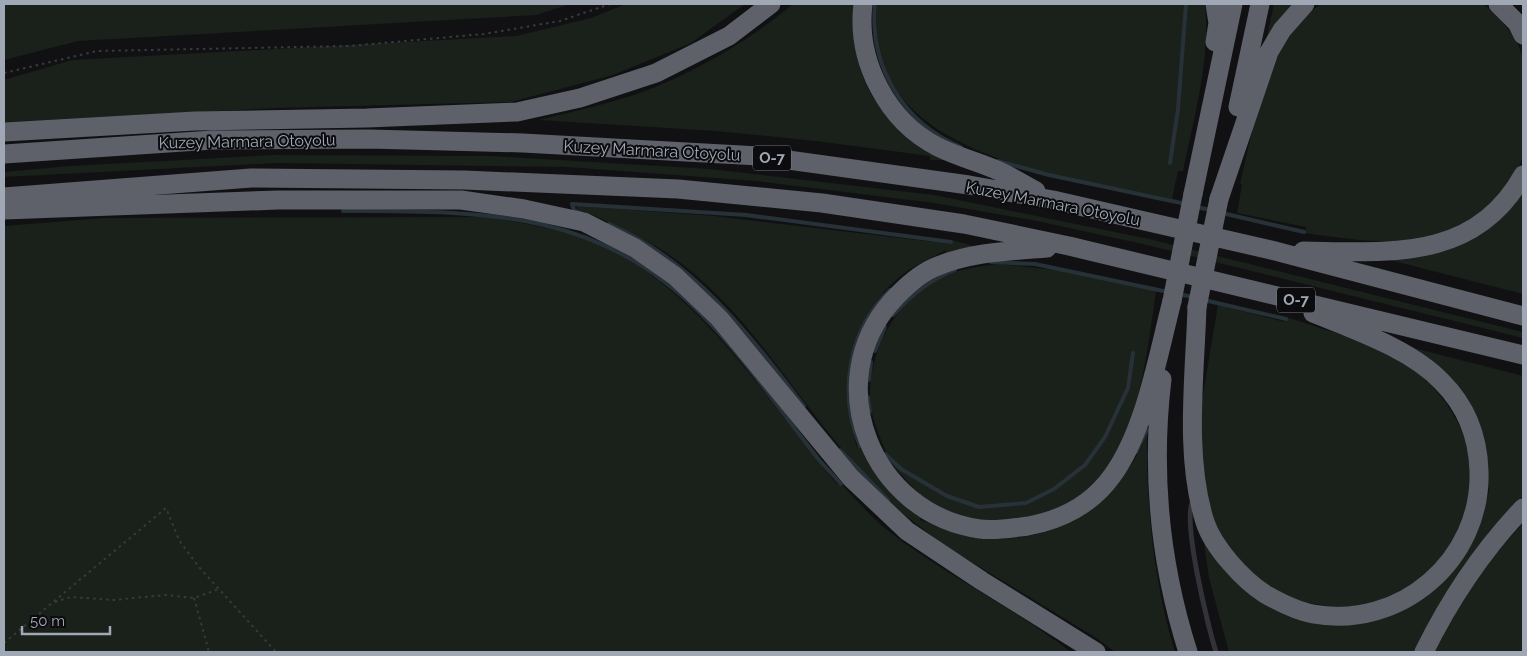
<svg xmlns="http://www.w3.org/2000/svg" width="1527" height="656" font-family="Raleway,sans-serif">
<style>
.green{fill:#19211a}
.lines{fill:none;stroke-linecap:round;stroke-linejoin:round}
.stream{stroke:#273138;stroke-width:4}
.path{stroke:#383a40;stroke-width:2;stroke-dasharray:2.5 4;stroke-linecap:butt}
.service{stroke:#323338;stroke-width:5}
.motorway{stroke:#5e616a;stroke-width:19}
.motorway-bridge{stroke:#5e616a;stroke-width:19}
.labels{text-anchor:middle;stroke-width:4;stroke-linejoin:round;paint-order:stroke}
.shield{fill:#0c0c0e;stroke:#747983;stroke-width:1}
.shield-label{font-size:15px;font-weight:bold;fill:#a1a8b5}
.street-label{font-size:16px;fill:#a1a8b5;stroke:#0c0c0e}
</style>
<rect width="100%" height="100%" fill="#111113"/>
<!-- green -->
<path class="green" d="M4,4h566l-34,11 -458,26 -74,19z
M626,4h119l-54,39 -78,32 -102,27 -236,6 -271,14v-42l68,-20 444,-24 75,-18z
M793,4h62c-4,66 12,99 62,141l3,-4 27,19h-17v-4l-114,-15 -100,-10 -177,-11c31,-8 64,-15 95,-25 55,-19 115,-54 159,-91z
M877,4h328c6,54 -11,114 -22,167h-5l-6,28c-87,-19 -243,-35 -285,-125 -11,-22 -11,-46 -10,-70z
M1274,4h21l-29,37z
M1321,4h163c16,15 34,32 39,55 3,15 0,34 0,49 0,15 3,32 0,46 -3,17 -17,33 -28,45 -56,55 -119,44 -190,34l1,-6 -69,-14 5,-28 -2,-1c13,-56 23,-117 60,-163 6,-7 14,-12 21,-17z
M273,155l218,1 219,13 224,26 215,44 374,93v6l-376,-93 -110,-24 -103,-18 -178,-22 -189,-14 -291,-4 -272,14v-5l66,-6z
M1523,192v102l-137,-35 119,-46z
M577,206l137,10 237,28 1,-4 22,6 -28,8v-4c-15,8 -31,15 -44,25 -53,42 -66,109 -45,172l4,-1 60,69 -1,5c24,8 48,19 73,19 71,2 127,-41 154,-104 -1,72 7,148 28,217h-60l-17,-13 -151,-92 -61,-46 3,-3c-16,-16 -33,-32 -47,-49 -56,-66 -103,-149 -177,-197 -28,-18 -57,-31 -88,-43z
M491,217c35,7 73,13 107,27 102,44 169,158 239,240h4c15,15 29,32 46,46 58,45 126,77 184,122h-1067v-426l100,-8z
M999,264l64,7 93,20c-8,56 -14,113 -40,165 -29,57 -116,79 -173,54 -21,-9 -45,-39 -60,-56l3,-2c-8,-19 -17,-39 -16,-59 1,-50 30,-98 77,-118 17,-7 35,-9 52,-11z
M1218,305l67,17 1,-5 59,19 44,19 36,22 21,26 17,28 9,38 -1,28 -19,50 -25,28 -28,18 -40,14 -32,-1 -31,-5 -38,-19 -24,-24 -19,-32 -16,-63 3,-63z
M1406,346l117,30v123l-107,153h-187l-20,-74 -7,-49 22,39 97,55h39l28,-6 37,-19 29,-30 26,-47 9,-29 -6,-57 -17,-34z
M1523,523v129h-89l39,-72z"/>
<g class="lines">
<!-- stream -->
<path class="stream" d="M875,4c-6,62 28,119 86,143
M998,161l51,14 137,29
M1170,163l8,-54 8,-105
M1196,207l15,3
M343,211c138,1 252,-4 358,103 44,44 80,98 119,147l21,23
M581,213l-7,-3 -2,-6 174,11 205,27
M1222,213l82,19
M609,224c84,36 141,111 195,182
M991,262l44,2 133,28
M1178,294l15,3
M1204,300l82,19
M893,315c19,-20 36,-35 62,-45
M875,351l10,-24
M869,380l2,-18
M868,397l2,15
M860,446c-22,-52 -12,-117 30,-156
M840,450l48,50
M1136,452l11,-22
M885,454l16,15 46,27 32,11 47,-4 28,-14 31,-24 20,-28 23,-49 5,-35
M921,516l9,5"/>
<!-- path -->
<path class="path" d="M4,73l93,-22 252,-5 135,-12 76,-13 50,-17
M194,598l15,54
M55,602l16,-5 43,3 51,-5 29,3 25,-9
M4,643l162,-135 13,32 19,26 78,86"/>
<!-- service -->
<path class="service" d="M1194,499c-14,16 15,131 22,153"/>
<!-- motorway -->
<path class="motorway" d="M863,4c-7,57 24,117 75,143 20,10 41,15 61,24 13,6 25,13 37,20
M1498,4l19,19 6,12
M1215,42l3,-19 -3,-19
M1238,107l22,-103
M4,132l191,-11 172,-3 150,-6 63,-14 76,-25 73,-37 42,-32
M4,154l209,-14 157,-1 153,4 236,13 210,29 84,15 218,50 252,66
M1193,194l40,-190
M4,197l247,-19 213,2 214,9 144,14 142,21 105,22 454,109
M1219,199l50,-147 13,-22 23,-26
M4,210l274,-10h183l63,9 60,13 51,26 40,28 44,42 132,160 56,53 75,50 114,71
M1047,248c-38,3 -78,4 -114,20 -15,7 -30,21 -41,33 -73,82 -20,213 88,228 16,2 32,-1 48,-3 33,-6 64,-22 84,-50 33,-45 46,-121 60,-175
M1303,251c85,1 172,11 220,-76
M1197,307c-2,68 -13,149 8,215 8,25 38,58 60,72 14,8 32,17 48,20 87,16 169,-54 166,-143 -1,-34 -13,-65 -37,-89 -31,-33 -88,-52 -129,-69
M1162,379c-11,92 -2,185 26,273
M1424,652c26,-53 58,-101 99,-144"/>
<!-- motorway-bridge -->
<path class="motorway-bridge" d="M1172,301l21,-107
M1197,307l22,-108"/>
</g>
<g class="labels">
<!-- shield labels -->
<g class="shield">
<rect x="753" y="145.5" width="38" height="25" rx="4"/>
<rect x="1277" y="287.5" width="38" height="25" rx="4"/>
</g>
<g class="shield-label">
<text x="772" y="163">O-7</text>
<text x="1296" y="305">O-7</text>
</g>
<!-- street labels -->
<g class="street-label">
<text transform="translate(247 141) rotate(-1)" y="6">Kuzey Marmara Otoyolu</text>
<text transform="translate(652 150) rotate(3)" y="6">Kuzey Marmara Otoyolu</text>
<text transform="translate(1053 203) rotate(11)" y="6">Kuzey Marmara Otoyolu</text>
</g>
</g>
<!-- border -->
<rect width="1527" height="656" fill="none" stroke="#a1a8b5" stroke-width="10"/>
<!-- scale -->
<path d="M22 626v8h88v-8" fill="none" stroke="#a1a8b5" stroke-width="2.5"/>
<text x="30" y="626" font-size="15" fill="#a1a8b5" stroke="#0c0c0e" stroke-width="4" paint-order="stroke">50 m</text>
</svg>
